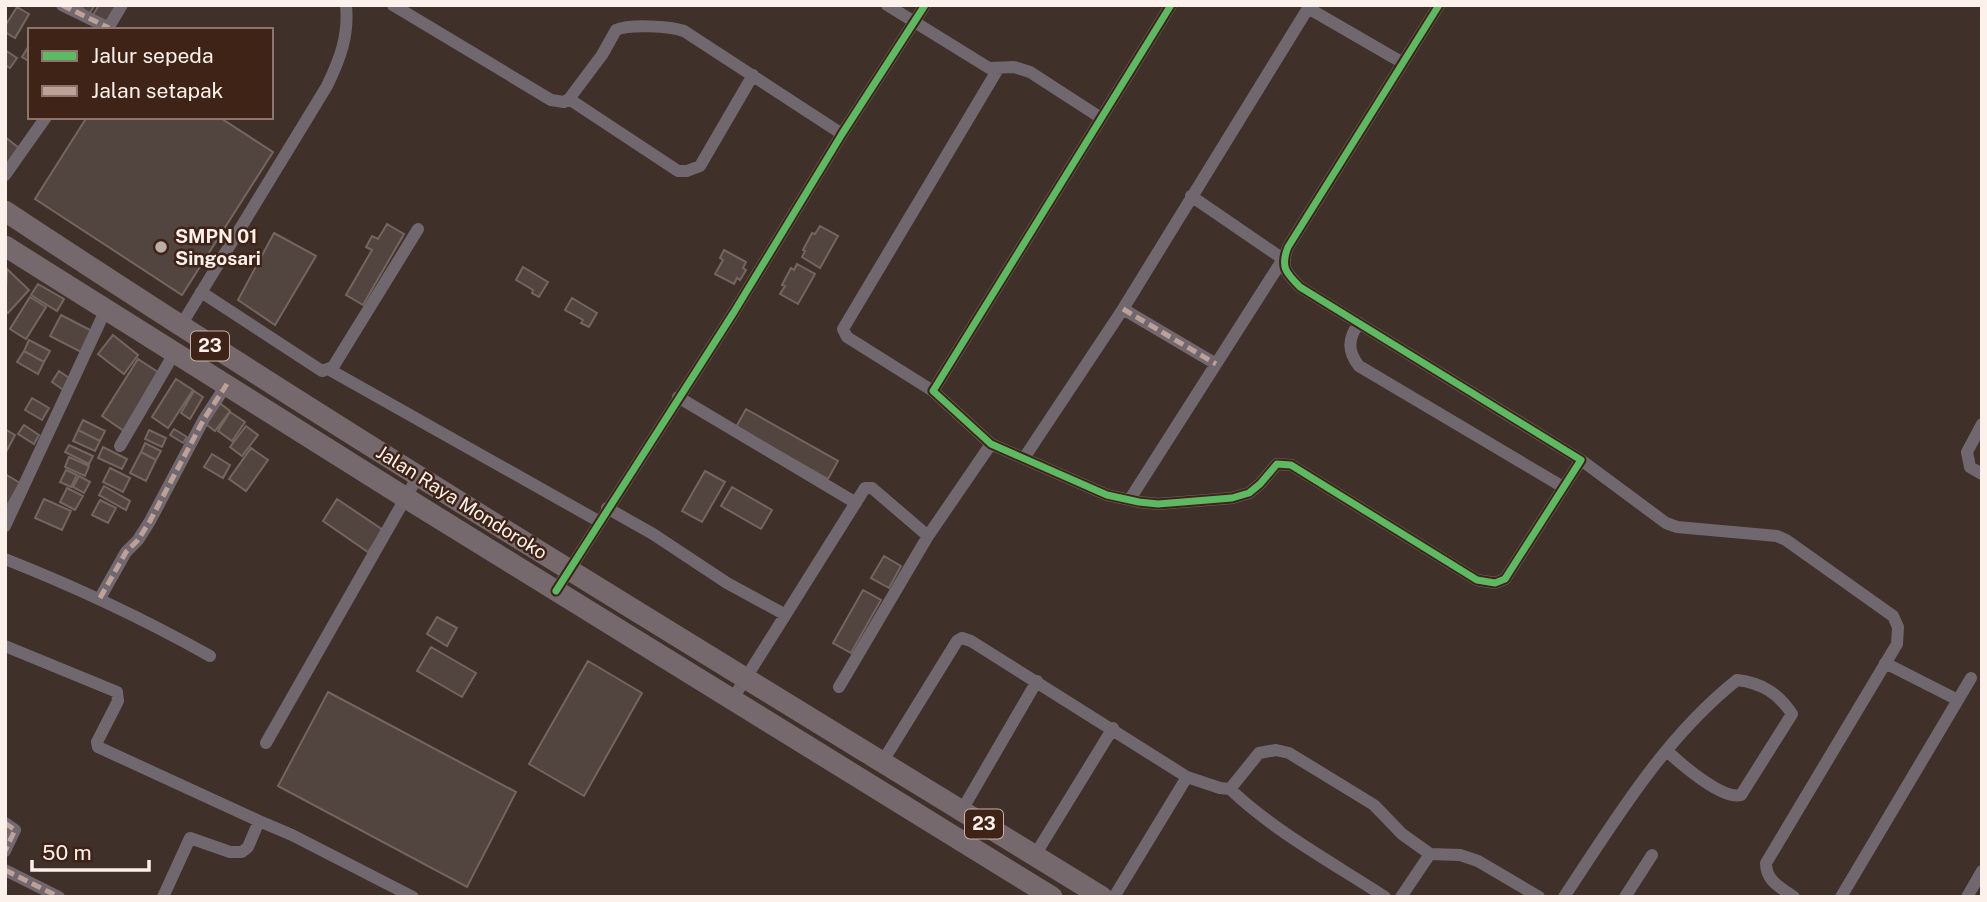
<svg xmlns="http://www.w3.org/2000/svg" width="1987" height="902" font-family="'Public Sans',sans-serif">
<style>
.building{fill:#524540;stroke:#73655f;stroke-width:2}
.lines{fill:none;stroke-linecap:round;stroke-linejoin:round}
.minor{stroke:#71676e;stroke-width:12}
.trunk{stroke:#75696e;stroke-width:21}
.quiet{stroke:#bda197;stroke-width:5;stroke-dasharray:10 5;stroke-linecap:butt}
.cycleway-casing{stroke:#3f2316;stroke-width:11}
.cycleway{stroke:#5cba63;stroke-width:7}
.poi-dot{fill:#bbada8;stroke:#3f2316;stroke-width:2.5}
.labels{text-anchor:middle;stroke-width:5;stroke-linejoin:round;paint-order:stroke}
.shield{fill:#3f2316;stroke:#c4b3ac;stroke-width:2}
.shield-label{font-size:18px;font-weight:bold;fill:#fdf1ec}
.poi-label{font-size:19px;font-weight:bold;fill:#fdf1ec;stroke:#3f2316;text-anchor:start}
.street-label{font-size:19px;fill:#fdf1ec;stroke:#3f2316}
</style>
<rect width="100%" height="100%" fill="#40302a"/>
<!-- building -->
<path class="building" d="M79,5h16l-6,9z
M99,5h19l-12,18 -13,-8z
M17,7l12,7 -14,24 -10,-6v-6z
M30,44v18l-8,-5z
M5,50l12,8 -7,10 -5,-3z
M87,117h132l54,35 -91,143 -147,-96z
M5,137l14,11 -14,24z
M387,224l17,10 -41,71 -17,-10 26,-45 -6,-3 6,-11 6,3z
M820,226l18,10 -18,32 -18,-11 3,-6 -2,-1 9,-17 3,1z
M274,233l42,23 -41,69 -37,-25z
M724,250l22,12 -3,6 3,2 -6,10 -3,-2 -3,6 -19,-10 8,-14 -3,-2z
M797,264l18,10 -17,30 -18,-10 5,-8 -3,-1 9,-17 3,2z
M523,267l25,15 -9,15 -7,-4 1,-3 -17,-10z
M7,269l22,21 -21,23 -3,-2z
M38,284l26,15 -7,12 -26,-16z
M30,297l16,10 -20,32 -16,-10z
M572,298l25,15 -8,14 -8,-4 2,-3 -18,-10z
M61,315l31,16 -11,21 -31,-16z
M113,335l25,20 -14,19 -26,-20z
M29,340l21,11 -6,11 -20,-11z
M24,351l20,11 -6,12 -21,-12z
M138,359l23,15 -37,57 -22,-15z
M59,371l13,9 -7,11 -13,-9z
M176,379l17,11 -25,38 -16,-11z
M194,391l9,6 -13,22 -9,-6z
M32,398l17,10 -7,12 -17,-10z
M217,401l13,10 -15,20 -12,-9z
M746,409l92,52 -10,18 -92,-52z
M230,412l15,10 -13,19 -14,-10z
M83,420l22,11 -5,10 -22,-11z
M24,425l15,10 -5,9 -16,-10z
M246,426l12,9 -16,21 -12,-9z
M5,429l10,6 -9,17 -1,-1z
M174,429l13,8 -4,6 -13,-8z
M78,430l22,11 -5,10 -22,-10z
M149,430l17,8 -4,9 -17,-8z
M145,443l16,8 -5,9 -15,-8z
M69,445l24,11 -4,8 -24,-12z
M103,447l24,12 -5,10 -24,-11z
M251,448l17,12 -22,31 -17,-12z
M141,452l15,8 -10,21 -16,-8z
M212,454l18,11 -7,13 -19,-11z
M69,457l20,9 -4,10 -20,-9z
M110,468l20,10 -7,14 -20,-10z
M66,470l11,5 -6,12 -11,-5z
M705,471l20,11 -23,40 -20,-11z
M5,474l15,9 -15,26z
M79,476l11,6 -6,11 -11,-6z
M104,486l26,15 -4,9 -27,-15z
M732,487l40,23 -11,19 -40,-23z
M67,488l16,8 -8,14 -15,-8z
M44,499l27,12 -9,19 -27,-12z
M337,499l46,31 -15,22 -45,-31z
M100,500l16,8 -8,15 -16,-8z
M884,556l17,10 -12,22 -18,-10z
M863,590l18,10 -30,53 -18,-10z
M437,617l20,11 -10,18 -20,-12z
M431,647l45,26 -14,24 -45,-26z
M588,661l54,32 -58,103 -55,-32z
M328,692l188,100 -49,95 -189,-101z"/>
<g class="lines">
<!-- minor -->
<path class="minor" d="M62,5l47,23
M393,5l158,95 13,2 5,-3 33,-44 14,-25c13,-6 54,-4 68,1l158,103
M887,5l102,63 25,-1 16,5 71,46
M1171,5l-238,386 58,53 116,51 32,7 19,2 74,-6 17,-5 11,-9 17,-20 14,1 186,115 18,3 10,-4 76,-119 -281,-173c-14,-14 -20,-20 -12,-40l151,-242
M1308,8l95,55
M107,30l15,-25
M569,99l109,72h9l13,-5 53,-91
M5,175l41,-58
M201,292l121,79 11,-4 85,-138
M1123,309l93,55
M1359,323c-11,15 -12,28 0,43l204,121
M180,327l147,-241c13,-27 22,-50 19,-81
M330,370l270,152
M933,391l-86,-54 -4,-8 155,-260
M678,397l178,106
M1982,424l-15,28 3,15 12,7
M120,446l55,-94
M1024,458l99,-149 187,-304
M1581,460l85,63 11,4 100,9 9,4 107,76 5,11 -1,17 -131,219c0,18 14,24 28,34
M1130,499l153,-240 -92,-63
M607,508l46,26 74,49 57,31
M5,526l101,-217
M5,559c71,28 139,60 205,97
M556,591l178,-279 108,-178 83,-129
M100,598l26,-46 12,-12 12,-19 54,-102 23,-35
M5,646l112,46 1,9 -21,41 1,5 161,74 -11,26 -6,5h-12l-40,-14 -27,59
M1885,663l73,37
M839,687l89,-151 63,-92
M732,700l133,-212h7l56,48
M266,743l152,-267
M883,761l74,-120 5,-3 9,3 216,136 -73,120
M1187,777l33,11 10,1 29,-36 17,-3 13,3 85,52 28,29 28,20
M1230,789c45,43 103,74 155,108
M962,810l75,-129
M259,821l33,14 121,62
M5,823l10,7 -10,21
M1035,855l78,-127
M5,870l54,27
M1401,897l29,-43 30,1 18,6 61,36
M1564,897c51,-77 100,-159 173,-217 25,3 41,13 55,34l-51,81c-19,5 -60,-31 -74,-44
M1625,897l27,-42
M1841,897l130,-219
M1967,897l15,-26"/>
<!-- trunk -->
<path class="trunk" d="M5,211c360,238 730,460 1097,686
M5,246l401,252 646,399"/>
<!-- quiet -->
<path class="quiet" d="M62,5l47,23
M1123,309l93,55
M100,598l26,-46 12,-12 12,-19 54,-102 23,-35
M5,823l10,7 -10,21
M5,870l54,27"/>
<!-- cycleway casing -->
<g class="cycleway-casing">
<path id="cycleway" d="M1171,5l-238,386 58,53 116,51 32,7 19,2 74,-6 17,-5 11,-9 17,-20 14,1 186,115 18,3 10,-4 76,-119 -281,-173c-14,-14 -20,-20 -12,-40l151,-242
M556,591l178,-279 108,-178 83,-129"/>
</g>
<!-- cycleway -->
<use href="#cycleway" class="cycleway"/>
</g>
<!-- markers -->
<circle class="poi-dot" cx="161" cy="247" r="7"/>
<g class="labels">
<!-- shield labels -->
<g class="shield">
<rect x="191" y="331.5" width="38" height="29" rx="5"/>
<rect x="965" y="809.5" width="38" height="29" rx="5"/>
</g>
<g class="shield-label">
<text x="210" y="352">23</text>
<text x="984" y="830">23</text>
</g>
<!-- poi labels -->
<g class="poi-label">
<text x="175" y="243">SMPN 01<tspan x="175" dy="22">Singosari</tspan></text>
</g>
<!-- street labels -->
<g class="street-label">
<text transform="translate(462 502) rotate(32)" y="7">Jalan Raya Mondoroko</text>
</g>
</g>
<!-- border -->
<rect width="1987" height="902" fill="none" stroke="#fdf1ec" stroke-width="14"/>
<!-- legend -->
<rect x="28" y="28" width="245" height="91" fill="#3f2316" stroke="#8b756c" stroke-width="2"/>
<rect x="42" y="51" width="35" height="10" fill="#5cba63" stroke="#8b756c" stroke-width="2"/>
<text x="91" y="63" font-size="21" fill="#fdf1ec">Jalur sepeda</text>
<rect x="42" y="86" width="35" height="10" fill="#bda197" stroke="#8b756c" stroke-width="2"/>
<text x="91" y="98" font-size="21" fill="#fdf1ec">Jalan setapak</text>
<!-- scale -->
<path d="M32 860v10h117v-10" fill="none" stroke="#fdf1ec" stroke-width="3.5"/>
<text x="42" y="860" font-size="21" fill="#fdf1ec" stroke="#3f2316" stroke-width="5" paint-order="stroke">50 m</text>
</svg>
